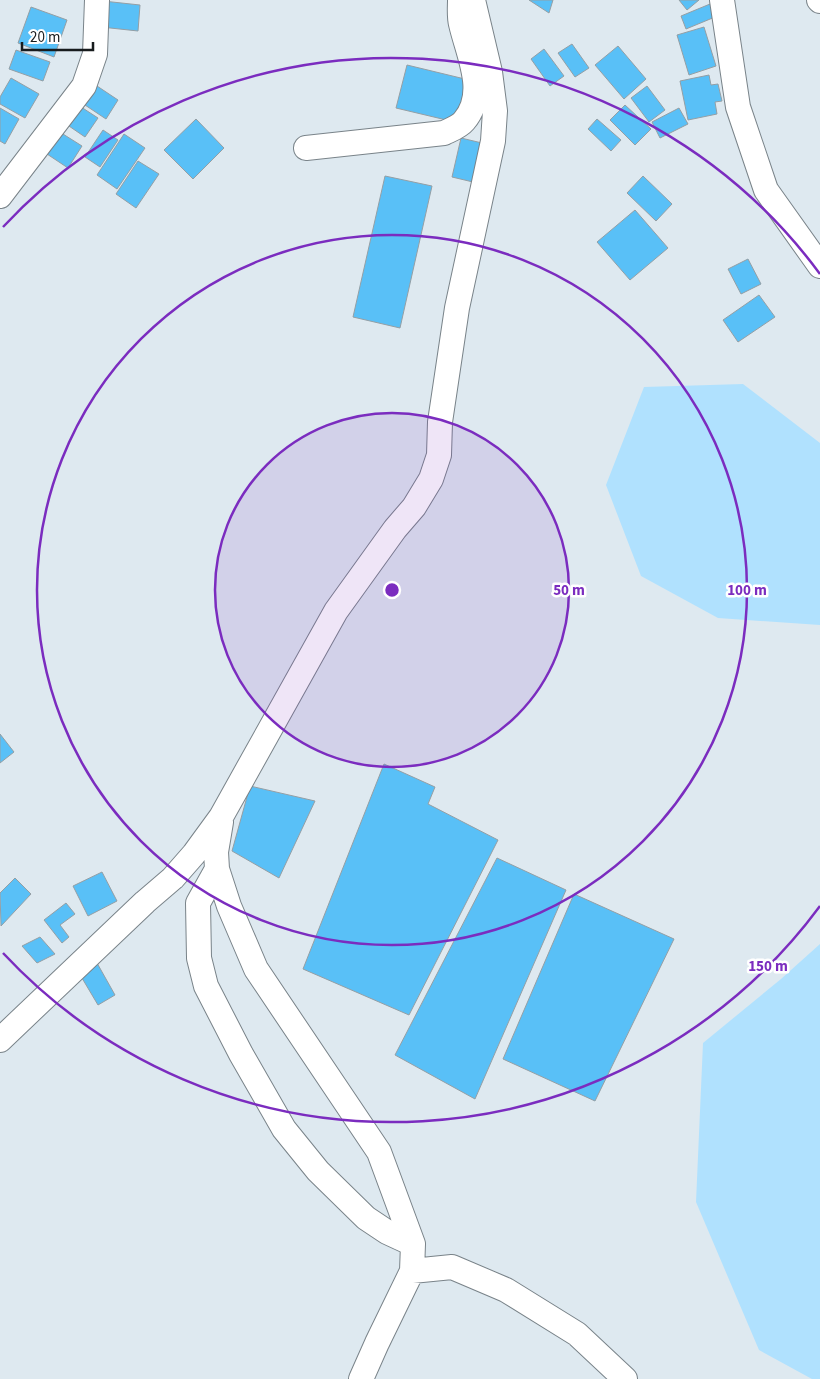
<svg xmlns="http://www.w3.org/2000/svg" width="820" height="1379" font-family="'Source Sans 3',sans-serif">
<style>
.green{fill:#b0e1fe}
.building{fill:#59c0f7;stroke:#949fa5}
.lines{fill:none;stroke-linecap:round;stroke-linejoin:round}
.minor-casing{stroke:#798389;stroke-width:26}
.minor{stroke:#fff;stroke-width:24}
.ring{fill:none;stroke:#7b2cbf;stroke-width:2.5}
.centre{fill:#7b2cbf;stroke:#fff;stroke-width:2.5}
.ring-label{font-size:15px;text-anchor:middle;font-weight:bold;fill:#7b2cbf;stroke:#fff;stroke-width:5;stroke-linejoin:round;paint-order:stroke}
</style>
<rect width="100%" height="100%" fill="#dee9f0"/>
<!-- green -->
<path class="green" d="M743,384l77,59v182l-102,-7 -77,-42 -35,-91 38,-98z
M820,944v435h-8l-53,-29 -63,-148 7,-159 78,-64z"/>
<!-- building -->
<path class="building" d="M529,0h24l-4,13z
M679,0h20l-12,10z
M103,1l37,4 -2,26 -37,-4z
M710,4l5,13 -29,12 -5,-13z
M31,7l36,13 -13,37 -36,-14z
M704,27l12,39 -27,9 -12,-40z
M572,44l17,24 -14,9 -17,-24z
M618,46l28,33 -22,20 -29,-34z
M544,49l20,27 -14,10 -19,-27z
M16,50l34,12 -7,19 -34,-12z
M407,65l62,15 -10,43 -63,-15z
M709,75l2,10 7,-1 4,17 -7,1 2,12 -29,6 -8,-39z
M11,78l28,16 -14,24 -25,-14v-7z
M91,82l27,18 -12,19 -27,-18z
M647,86l18,24 -16,12 -18,-24z
M78,105l20,13 -13,19 -19,-13z
M625,105l26,24 -16,16 -25,-25z
M0,108l19,11 -14,25 -5,-3z
M679,108l9,16 -28,14 -8,-16z
M196,119l28,29 -31,31 -29,-29z
M597,119l24,21 -10,11 -23,-22z
M55,129l27,17 -14,22 -27,-18z
M103,130l15,10 -18,27 -15,-10z
M124,134l21,14 -28,41 -20,-14z
M461,138l21,5 -9,39 -21,-5z
M138,161l21,13 -23,34 -20,-14z
M385,176l47,10 -32,142 -47,-11z
M643,176l29,28 -16,17 -29,-28z
M635,210l33,38 -38,32 -33,-38z
M748,259l13,25 -20,10 -13,-25z
M759,295l16,22 -37,25 -15,-22z
M0,734l14,18 -14,11z
M384,764l51,23 -7,17 70,36 -89,175 -106,-46z
M250,786l65,15 -36,77 -47,-27z
M497,858l69,32 -91,209 -80,-44z
M102,872l15,29 -29,15 -15,-30z
M15,878l16,16 -30,32 -1,-33z
M574,894l100,45 -79,162 -92,-42z
M66,903l9,11 -15,11 9,12 -7,6 -18,-23z
M40,937l15,17 -18,9 -15,-17z
M97,963l18,32 -17,10 -19,-32z"/>
<g class="lines">
<!-- minor casing -->
<g class="minor-casing">
<path id="minor" d="M722,0l16,107 28,83 54,76
M819,0l1,1
M306,148l138,-15c6,-3 15,-6 20,-12 24,-28 4,-66 -3,-97 -2,-8 -1,-16 -1,-24
M0,196l84,-110 11,-32 2,-54
M221,822l-5,30 1,17 12,37 27,63 123,183 34,92 -1,27 -35,72 -16,36
M217,869l-19,34 1,55 7,28 35,68 43,75 34,42 48,47 21,14 26,12
M0,1040l145,-138 28,-24 21,-24 27,-37 115,-206 59,-82 19,-22 17,-28 8,-24 1,-33 17,-114 36,-167 2,-30 -5,-39 -17,-72
M412,1271l40,-4 54,23 71,44 48,45"/>
</g>
<!-- minor -->
<use href="#minor" class="minor"/>
</g>
<!-- distance rings -->
<circle cx="392" cy="590" r="177" fill="#7b2cbf" fill-opacity=".12"/>
<g class="ring">
<circle cx="392" cy="590" r="177"/>
<circle cx="392" cy="590" r="355"/>
<path d="M820 906A532 532 0 0 1 3 953M3 227A532 532 0 0 1 820 274"/>
</g>
<circle cx="392" cy="590" r="8" class="centre"/>
<g class="ring-label">
<text x="569" y="595">50 m</text>
<text x="747" y="595">100 m</text>
<text x="768" y="971">150 m</text>
</g>
<!-- scale -->
<path d="M22 42v8h71v-8" fill="none" stroke="#171b1d" stroke-width="2.5"/>
<text x="30" y="42" font-size="15" fill="#171b1d" stroke="#ffffff" stroke-width="4" paint-order="stroke">20 m</text>
</svg>
